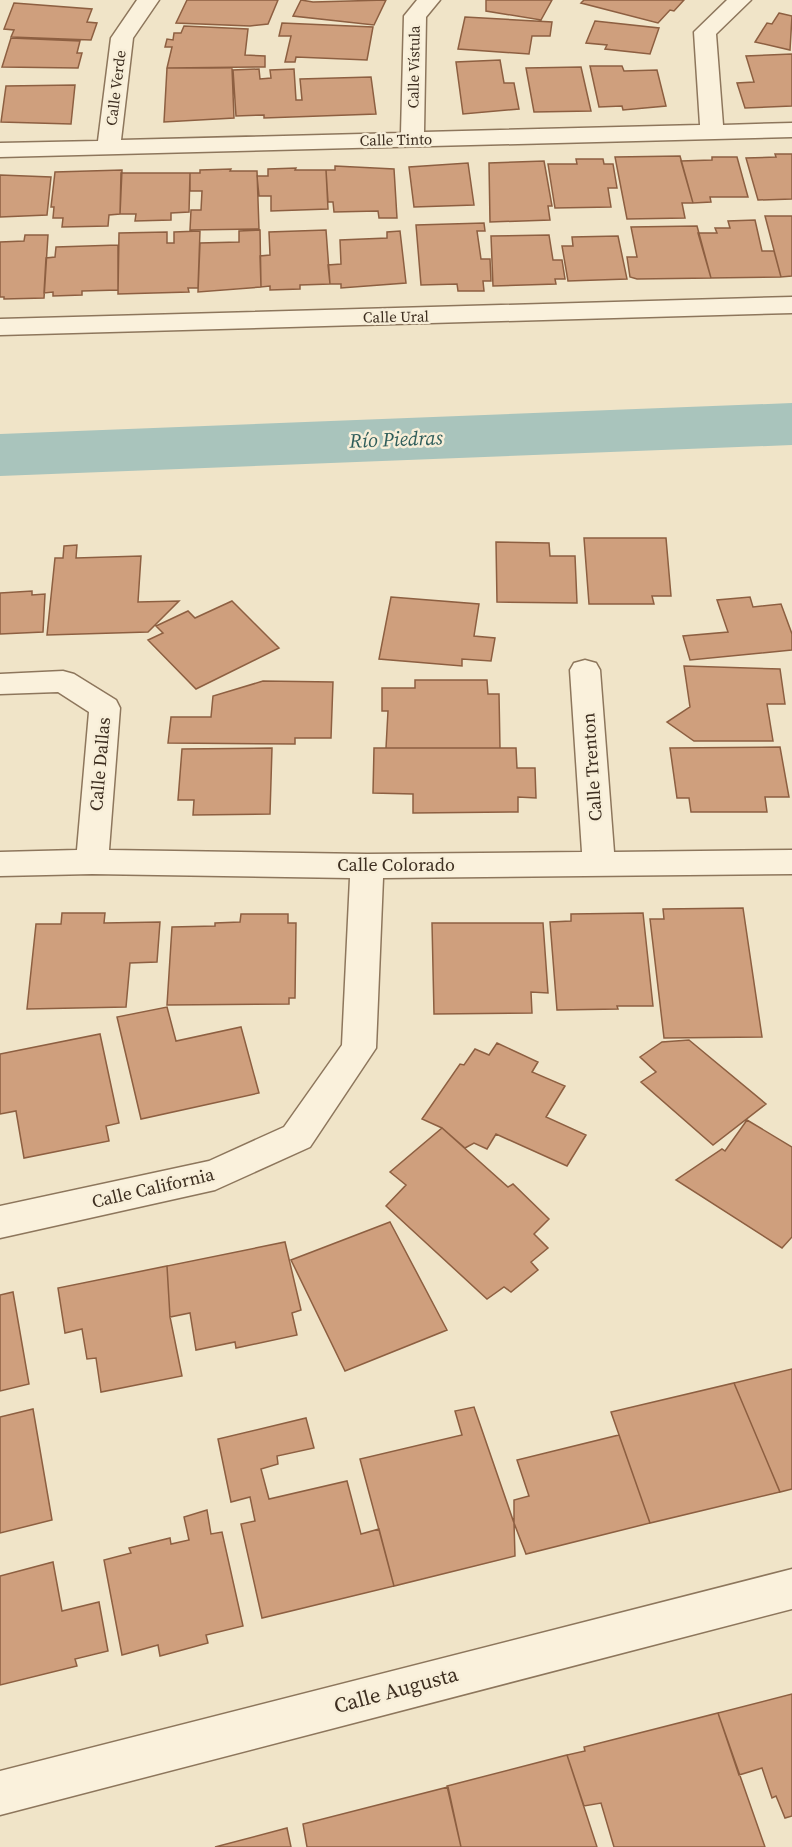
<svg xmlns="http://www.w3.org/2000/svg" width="792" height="1847" font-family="'Source Serif 4',serif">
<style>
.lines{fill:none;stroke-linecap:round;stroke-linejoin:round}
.river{fill:#a9c4bc;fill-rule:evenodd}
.building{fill:#cf9f7d;stroke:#8d5f41;stroke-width:1.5}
.minor-casing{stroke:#8d765c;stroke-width:3}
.minor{fill:#faf1dc;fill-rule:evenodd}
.labels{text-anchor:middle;stroke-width:5;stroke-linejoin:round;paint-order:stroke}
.far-street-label{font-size:15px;fill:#3d2e20;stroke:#f7eed8}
.street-label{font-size:18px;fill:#3d2e20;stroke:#f7eed8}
.water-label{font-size:20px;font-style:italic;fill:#2f5d5a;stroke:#f7eed8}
.near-street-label{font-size:21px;fill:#3d2e20;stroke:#f7eed8}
</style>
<rect width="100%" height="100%" fill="#f0e4c8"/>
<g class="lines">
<!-- river -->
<path class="river" d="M792,403v42l-792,31v-42z"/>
</g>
<!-- building -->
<path class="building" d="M187,0h91l-10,24 -18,2 -74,-3z
M301,0l12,2 73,-2 -12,25 -81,-9z
M486,0h66l-11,20 -55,-9z
M584,0h100l-10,11 -4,-1 -12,13 -77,-20z
M14,3l78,6 -5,13 10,1 -6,17 -80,-3 3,-7 -10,-1z
M779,13l13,3 -2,34 -35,-8 12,-19 5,1z
M465,17l87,5 -2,14h-18l-3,18 -71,-5z
M595,21l64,7 -9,26 -45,-5 2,-4 -21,-2z
M282,23l91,4 -6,33 -71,-3 -1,5h-10l6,-26h-12z
M184,26l64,3 -3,26 20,1v11l-98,1 5,-21h-7l2,-8 6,1 1,-7h7z
M11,38l69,3 -3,12h5l-4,15 -76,-1z
M792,54v52l-47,2 -8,-25 17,-1 -8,-26z
M500,60l4,23h10l5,26 -56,5 -7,-52z
M590,66h32l2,5 33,-1 9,36 -43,4 -1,-4 -23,1z
M581,67l10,44 -57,1 -8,-44z
M167,68h65l2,50 -70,4z
M259,69l1,10 11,-1 -1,-8 24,-1 2,31h6l-2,-21 71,-2 5,37 -112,4v-3l-28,1 -3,-46z
M75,85l-4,39 -70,-2 5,-36z
M775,154h17v45l-34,1 -12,-42 30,-1z
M680,156l13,47h-11l3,15 -58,1 -12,-62z
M712,157h25l11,40h-38l1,5 -18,1 -12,-42 31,-1z
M576,159h27l1,5h9l4,24h-9l3,19 -56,1 -7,-44h29z
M544,161l8,45h-4l2,14 -60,2 -1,-59z
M468,163l6,42 -60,2 -5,-40z
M335,166l59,3 3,49h-18l-1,-7 -44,1 -1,-10h-5l-2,-32h9z
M296,168l-1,2h31l2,39 -57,2v-15h-12l-2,-20h11v-7z
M231,169l-1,2h27l2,58 -69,1 1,-20h10l1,-19h-12v-18h10v-3z
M122,170l-2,44 -11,1 -1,11 -46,1 1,-9h-10l1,-11h-3l4,-35z
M121,173h69l-1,39 -18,1v7l-36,1 1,-7h-16z
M0,175l51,2 -4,38 -47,2z
M765,216h27v60l-11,1z
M755,220l7,31h12l7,26 -70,1 -13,-45h19l-2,-5h15l-2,-7z
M484,223l1,8h-8l4,28h9l1,22h-8l1,10h-26l-1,-7 -36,1 -5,-60z
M697,226l14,52 -74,1 -7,-2 -3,-20h10l-6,-30z
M260,230l1,57 -63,5 2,-49 39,-1v-11z
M326,230l4,54 -30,1v4l-30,1v-4l-9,1 -1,-31 10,-1 -1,-23z
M200,231l-2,57h-10l1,4 -71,2 1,-61 48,-1v11h7v-11z
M400,231l6,52 -65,5v-4h-11l-2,-19 13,-1 -1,-24 47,-2v-6z
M25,235h23l-4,63 -40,1v-2h-4v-55l24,-1z
M549,235l4,25h9l3,19h-10l1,5 -63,2 -2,-50z
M618,236l9,43 -59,2 -6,-35h11l-1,-9z
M118,245v45l-36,1v4l-29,1v-4l-9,1 2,-35 9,-1 1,-10z
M584,538h82l5,58h-19l2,8h-65z
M496,542l53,1 1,13h25l2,47 -80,-1z
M77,545l-1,13 65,-2 -3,46 41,-1 -31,31 -101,3 8,-77h8l1,-12z
M32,591v4l13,-1 -2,38 -43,2v-41z
M391,597l88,7 -5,32 21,2 -4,23 -29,-2v7l-83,-7z
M750,597l3,10 28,-3 11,30v16l-102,10 -7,-24 45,-4 -11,-32z
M232,601l47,47 -83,41 -48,-49 15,-7 -7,-7 32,-15 7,7z
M684,666l96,3 5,35h-18l6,37h-79l-27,-19 23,-15z
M415,680h72l1,14h11l1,54h-114l2,-37h-6v-23h33z
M263,681l70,1 -2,56h-36v6l-127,-1 3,-26h40l2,-21z
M780,747l9,50h-24l2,15h-76l-2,-14h-12l-7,-50z
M272,748l-2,66 -77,1 1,-15h-16l4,-51z
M374,748h142l1,20h18l1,30 -18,-1v15l-105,1v-19l-40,-1z
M743,908l19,129 -98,1 -14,-119h14l-1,-10z
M62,913h43l-1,10 56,-1 -3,40 -27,1 -4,44 -99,2 9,-85h25z
M643,913l10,93h-36l1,3 -61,1 -7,-88 21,-1v-7z
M241,914h47v9h8l-1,75h-6v6l-122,1 5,-78 43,-1v-3l25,-1z
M432,923h111l5,70 -17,-1 1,21 -98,1z
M167,1007l9,34 65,-14 18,66 -118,26 -24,-102z
M100,1034l19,89 -13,3 3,15 -85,17 -8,-47 -16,3v-60z
M689,1040l77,64 -53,41 -72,-63 15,-10 -16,-15 22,-15z
M497,1043l41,19 -6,10 33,14 -19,31 40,18 -19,31 -71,-32 -9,15 -13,-6 -9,5 -23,-20 -20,-9 38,-55 4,1 11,-16 14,6z
M747,1120l45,27v90l-10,11 -106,-68 46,-31 3,2z
M442,1128l66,59 5,-3 36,35 -15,15 14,14 -17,14 7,8 -27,22 -7,-5 -17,12 -101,-93 20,-21 -16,-13z
M390,1222l57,108 -102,41 -54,-111z
M285,1242l16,68 -9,3 5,22 -61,13 -1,-6 -39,8 -6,-37 -20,4 -3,-51z
M167,1266l3,51 12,59 -81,16 -5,-34 -9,1 -5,-30 -17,4 -7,-45z
M13,1292l16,92 -29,7v-96z
M792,1369v120l-12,3 -46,-109z
M734,1383l46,109 -130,31 -39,-111z
M474,1407l40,116 1,33 -121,30 -34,-127 102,-24 -7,-24z
M33,1409l19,111 -52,13v-116z
M306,1418l8,30 -37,8 1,8 -17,5 8,30 78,-18 14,53 18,-5 15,57 -132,32 -21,-94 14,-3 -5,-24 -19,5 -13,-63z
M619,1435l31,88 -124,31 -12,-31v-23l15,-4 -12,-36z
M207,1510l4,24 11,-2 21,94 -37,9 2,8 -48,13 -2,-11 -36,10 -18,-95 27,-7 -2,-5 41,-10 1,6 18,-4 -5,-23z
M53,1562l9,49 37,-9 9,49 -33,8 2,7 -77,19v-109z
M792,1694v122l-7,2 -9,-22 -4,2 -10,-30 -23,7 -21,-62z
M718,1713l47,134h-151l-13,-44 -17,3 -17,-51 18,-4 -1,-4z
M567,1755l30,92h-136l-14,-61z
M448,1787l13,60h-154l-4,-23z
M287,1828l4,19h-76z"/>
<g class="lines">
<!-- minor casing -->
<g class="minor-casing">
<path id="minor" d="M137,0h22l-26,38 -12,102 280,-7 3,-117 13,-16h23l-14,17 -2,115 276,-7 -6,-93 33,-32h24l-35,34 7,91 69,-2v14l-792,20v-14l98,-2 13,-103z
M792,297v16l-792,22v-16z
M585,660l11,3 4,7 14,182 178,-2v24l-409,4 -7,170 -66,99 -95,43 -215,48v-32l209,-45 75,-34 58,-82 8,-167 -258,-4 -92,2v-24l77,-2 12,-138 -31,-20 -58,2v-20l63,-3 11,3 42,26 4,8 -11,142 258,4 215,-2 -12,-182 4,-7z
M792,1569v40l-792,206v-44z"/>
</g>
<!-- minor -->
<use href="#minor" class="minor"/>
</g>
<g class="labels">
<!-- far-street labels -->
<g class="far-street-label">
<text transform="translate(414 67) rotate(-89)" y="5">Calle Vístula</text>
<text transform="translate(116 88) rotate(-83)" y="5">Calle Verde</text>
<text transform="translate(396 140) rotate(-1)" y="5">Calle Tinto</text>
<text transform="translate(396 317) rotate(-1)" y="5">Calle Ural</text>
</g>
<!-- street labels -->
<g class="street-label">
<text transform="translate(100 764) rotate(-85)" y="6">Calle Dallas</text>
<text transform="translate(592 767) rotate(-94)" y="6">Calle Trenton</text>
<text x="396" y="871">Calle Colorado</text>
<text transform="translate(153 1188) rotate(-13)" y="6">Calle California</text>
</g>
<!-- water labels -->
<g class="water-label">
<text transform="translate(396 439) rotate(-2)" y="7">Río Piedras</text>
</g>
<!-- near-street labels -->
<g class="near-street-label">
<text transform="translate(396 1690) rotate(-15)" y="7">Calle Augusta</text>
</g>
</g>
</svg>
